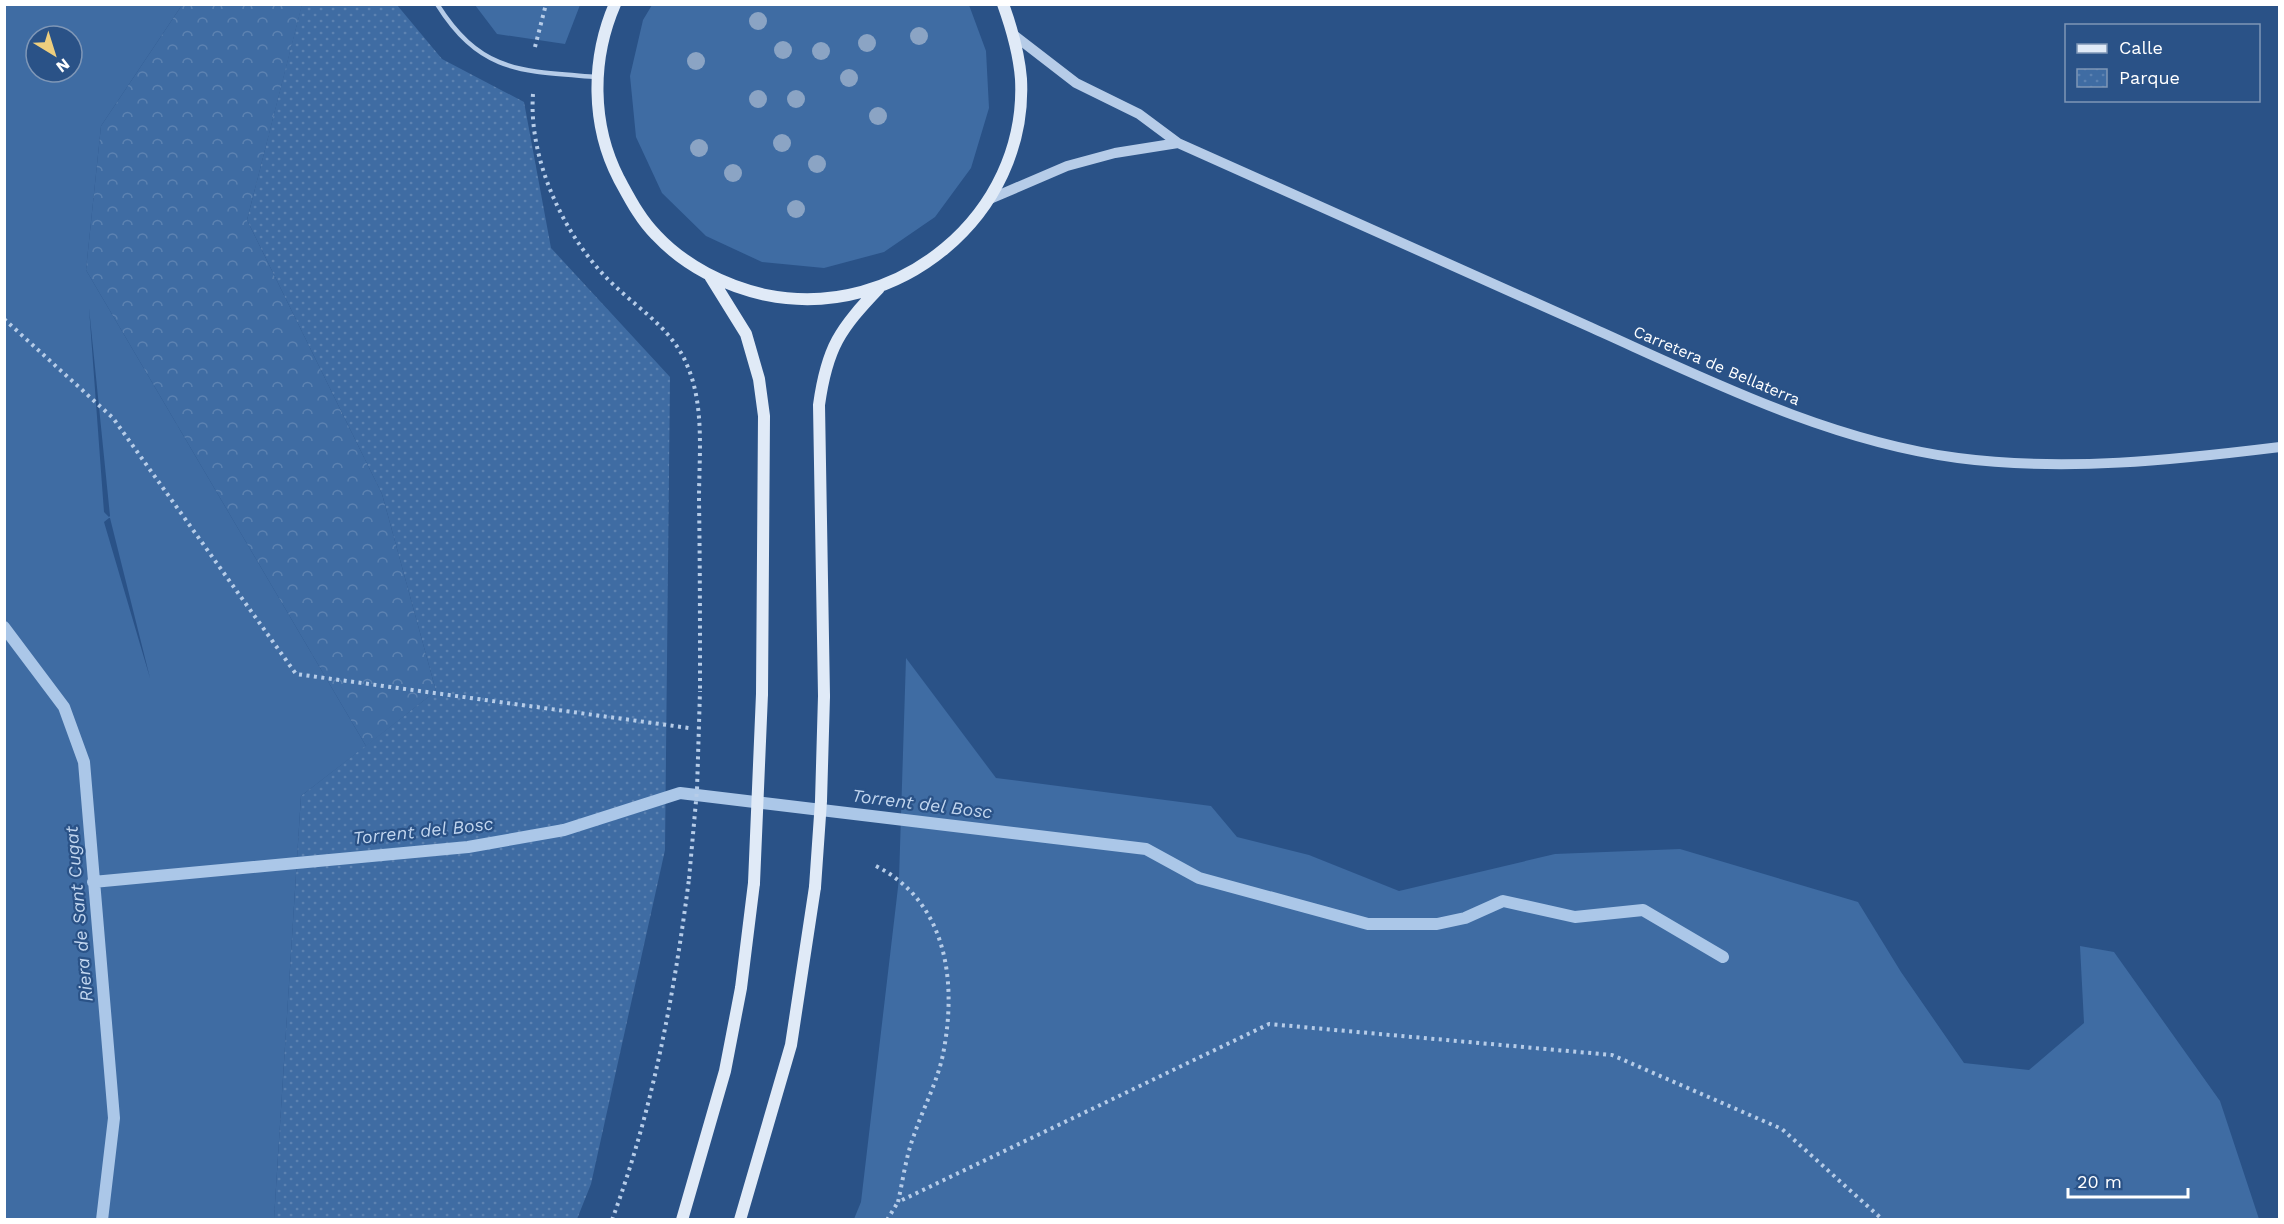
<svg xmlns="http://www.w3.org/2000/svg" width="2284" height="1224" font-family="'Work Sans',sans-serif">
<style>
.grass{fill:#3f6ca3;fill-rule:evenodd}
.forest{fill:url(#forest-crowns)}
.park{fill:url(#park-dots)}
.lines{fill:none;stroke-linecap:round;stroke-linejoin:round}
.stream{stroke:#abc7e8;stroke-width:12}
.path{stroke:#b6cce8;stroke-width:4;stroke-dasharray:3 4.5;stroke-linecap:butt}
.service{stroke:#b6cce8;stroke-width:4.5}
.tertiary{stroke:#b6cce8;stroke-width:10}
.secondary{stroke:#e0eaf7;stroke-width:12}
.path-bridge{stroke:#b6cce8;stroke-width:4;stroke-dasharray:3 4.5;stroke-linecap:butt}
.secondary-bridge{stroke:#e0eaf7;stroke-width:12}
.tree{fill:#8ba4c4}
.labels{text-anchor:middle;stroke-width:4.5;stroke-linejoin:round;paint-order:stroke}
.street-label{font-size:16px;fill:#fff;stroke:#2a5287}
.water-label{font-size:18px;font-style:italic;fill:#c2d6ef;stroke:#2a5287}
</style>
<defs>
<pattern id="forest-crowns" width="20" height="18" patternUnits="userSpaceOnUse" patternTransform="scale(1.5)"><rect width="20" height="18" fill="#3f6ca3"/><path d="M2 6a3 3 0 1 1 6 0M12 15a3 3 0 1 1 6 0" fill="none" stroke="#5c82b1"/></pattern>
<pattern id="park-dots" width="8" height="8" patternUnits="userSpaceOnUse" patternTransform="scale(1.5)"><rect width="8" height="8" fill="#3f6ca3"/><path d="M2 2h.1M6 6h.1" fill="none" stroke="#5c82b1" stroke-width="1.8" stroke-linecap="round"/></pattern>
</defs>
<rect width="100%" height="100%" fill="#2a5287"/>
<!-- grass -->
<path class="grass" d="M5,5h177l-81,121 -15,144 280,476 -65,50 -27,423 -269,1zM36,36h36v36h-36zM89,308l21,208 -1,1 -5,-5zM109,518h1l40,160 -46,-156z
M475,5h105l-15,39 -68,-10z
M652,5h317l17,46 3,57 -18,60 -36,49 -51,35 -60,16 -62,-6 -56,-26 -44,-43 -26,-56 -6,-61 13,-56z
M906,658l90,120 215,28 26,31 72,18 90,36 156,-37 125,-5 178,53 43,70 63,91 65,7 55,-47 -4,-77 34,6 106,149 39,118h-1405l7,-17 38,-323z"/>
<!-- forest -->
<path class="forest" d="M182,5h120l-55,215 135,274 54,197 -70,55 -280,-476 15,-144z"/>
<!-- park -->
<path class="park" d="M302,4l95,1 45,54 82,43 27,146 119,129 -5,473 -74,334 -14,35h-303l27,-423 135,-105 -54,-197 -135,-274z"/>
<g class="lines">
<!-- stream -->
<path class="stream" d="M4,627l60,80 20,55 30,356 -12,102
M93,882l375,-35 96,-17 116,-37 466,56 53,29 169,46h69l28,-6 38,-17 72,16 68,-7 80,47"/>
<!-- path -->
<path class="path" d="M535,47l11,-43
M533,94c-5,68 34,149 84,194 26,24 56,43 70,77 18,41 12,91 12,135 1,64 1,127 1,191
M4,319l109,99 183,256 393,54
M876,866c69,35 81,111 68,183 -5,30 -20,57 -30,86 -8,21 -11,45 -16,67l371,-178 343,31 170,74 101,91
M612,1220c41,-111 62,-225 77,-341
M887,1220l11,-18"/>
<!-- service -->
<path class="service" d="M437,4c44,70 85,67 160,73"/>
<!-- tertiary -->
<path class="tertiary" d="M1015,36l61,47 63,31 39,29c137,61 274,123 412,184 118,53 239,114 368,131 107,14 216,2 322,-11
M990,199l77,-33 48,-13 63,-10"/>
<!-- secondary -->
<path class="secondary" d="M615,4c-24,55 -24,121 4,175 11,20 21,40 37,56 29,31 69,51 110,60 131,27 262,-80 255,-216 -2,-26 -9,-50 -18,-75
M710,276l36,58 13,45 5,37 -2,278
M824,696l-5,-291c8,-58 21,-76 60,-117
M682,1220l43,-149 16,-83 13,-105
M740,1220l51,-175 24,-158"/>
<!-- path-bridge -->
<path class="path-bridge" d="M689,879l8,-89 3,-99"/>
<!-- secondary-bridge -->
<path class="secondary-bridge" d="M754,883l8,-189
M815,887l6,-86 3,-105"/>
</g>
<!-- trees -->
<g class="tree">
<circle cx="758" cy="21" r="9"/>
<circle cx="919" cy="36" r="9"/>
<circle cx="867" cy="43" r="9"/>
<circle cx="783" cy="50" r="9"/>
<circle cx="821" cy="51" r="9"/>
<circle cx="696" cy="61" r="9"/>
<circle cx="849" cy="78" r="9"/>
<circle cx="758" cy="99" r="9"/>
<circle cx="796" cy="99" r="9"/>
<circle cx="878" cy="116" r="9"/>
<circle cx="782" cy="143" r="9"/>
<circle cx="699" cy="148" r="9"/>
<circle cx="817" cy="164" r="9"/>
<circle cx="733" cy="173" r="9"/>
<circle cx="796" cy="209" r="9"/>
</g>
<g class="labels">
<!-- street labels -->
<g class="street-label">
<text transform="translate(1717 365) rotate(23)" y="6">Carretera de Bellaterra</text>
</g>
<!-- water labels -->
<g class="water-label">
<text transform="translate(922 804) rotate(7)" y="6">Torrent del Bosc</text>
<text transform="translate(423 831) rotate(-6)" y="6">Torrent del Bosc</text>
<text transform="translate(79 914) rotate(-95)" y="6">Riera de Sant Cugat</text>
</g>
</g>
<!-- border -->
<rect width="2284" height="1224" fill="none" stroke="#ffffff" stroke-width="12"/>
<!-- legend -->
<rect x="2065" y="24" width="195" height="78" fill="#2a5287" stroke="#7f97b7" stroke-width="1.5"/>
<rect x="2077" y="44" width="30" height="9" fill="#e0eaf7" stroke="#7f97b7" stroke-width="1.5"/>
<text x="2119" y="54" font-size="18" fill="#ffffff">Calle</text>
<rect x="2077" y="69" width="30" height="18" fill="url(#park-dots)" stroke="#7f97b7" stroke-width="1.5"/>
<text x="2119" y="84" font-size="18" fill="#ffffff">Parque</text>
<!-- north arrow -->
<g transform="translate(54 54) rotate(142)"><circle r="28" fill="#2a5287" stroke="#7f97b7" stroke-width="1.5"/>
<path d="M0-4.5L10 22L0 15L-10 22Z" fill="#eece7e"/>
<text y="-9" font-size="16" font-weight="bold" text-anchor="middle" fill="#ffffff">N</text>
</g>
<!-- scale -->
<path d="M2068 1188v9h120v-9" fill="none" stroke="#ffffff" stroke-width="3"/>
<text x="2077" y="1188" font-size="18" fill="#ffffff" stroke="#2a5287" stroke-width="4.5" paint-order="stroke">20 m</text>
</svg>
